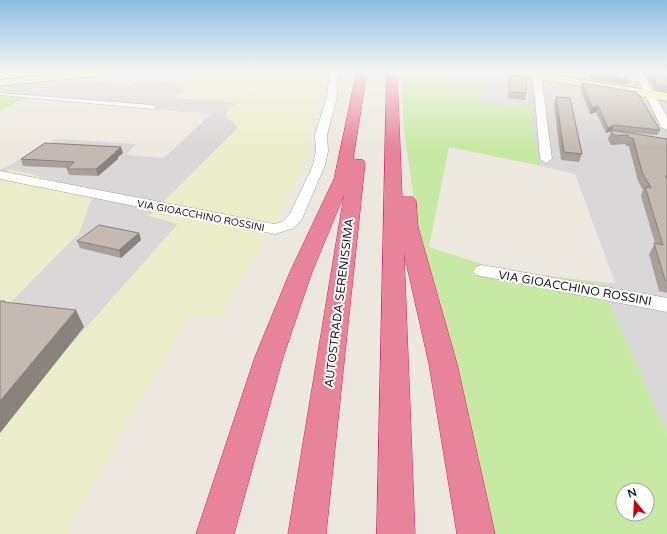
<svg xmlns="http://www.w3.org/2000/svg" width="667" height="534" font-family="'Varela Round',sans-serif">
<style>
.residential{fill:#d9d7d7}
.farmland{fill:#ebedc9}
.grass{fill:#c8e9a3;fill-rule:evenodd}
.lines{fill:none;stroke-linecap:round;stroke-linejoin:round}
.lane-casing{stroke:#a2a2a2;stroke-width:1}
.street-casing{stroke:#a2a2a2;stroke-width:1}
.secondary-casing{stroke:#697003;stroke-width:1}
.highway-casing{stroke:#d72067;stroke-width:1}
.lane{fill:#fff;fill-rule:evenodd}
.street{fill:#fff;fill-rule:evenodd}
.secondary{fill:#f9fab0;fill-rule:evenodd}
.highway{fill:#e7849b;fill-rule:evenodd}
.wall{fill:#a9a09a}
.shaded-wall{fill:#89827d}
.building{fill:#c4bab3;stroke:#89827d}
.labels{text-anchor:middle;stroke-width:4;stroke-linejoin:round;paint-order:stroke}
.far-street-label{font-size:10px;fill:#1b1b1b;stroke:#fff}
.street-label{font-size:12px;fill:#1b1b1b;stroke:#fff}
</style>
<rect width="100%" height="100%" fill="#ede8df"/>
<!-- residential -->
<path class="residential" d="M109,72l-17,10 38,3 13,-7 21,1 -5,3 31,2 -9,5 4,1 -12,8 63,4 3,25 -90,89 30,7 -179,202v-112l79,-80 15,-42 -84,-22 -10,7v-6l57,-31 79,5 -10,11 38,3 47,-44 -56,-5 3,-4 -158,-12v-8z
M417,72h91l159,26v336l-67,-152 15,1 -40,-109 -34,-8 -11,-43 7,-15 -59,-7 3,-16 -33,-4 5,-6 -35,-1z
M523,72h144v23z"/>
<!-- farmland -->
<path class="farmland" d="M0,72h86l-86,10z
M208,72h119l-15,52 -5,11 -1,6 3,7 -2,10 -29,59 -57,100 -32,-1 -123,218h-66v-109l178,-201 -29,-8 89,-88 -13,-13 11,-13 -64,-4 13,-8 -5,-1z
M10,169l84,22 -15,42 -79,80v-137z"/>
<!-- grass -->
<path class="grass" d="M401,72l52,3 -4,6 33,4 -3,16 58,7 -7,15 11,43 -92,-19 -20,100 75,24 96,11 67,152v100h-193l-59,-314 -2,-28 -9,-60zM623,490h24v24h-24z
M0,96l25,2 -25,13z"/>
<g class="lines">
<!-- lane casing -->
<g class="lane-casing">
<path id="lane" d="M540,72h15l64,7 2,-1 -3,-6h4l3,7 -6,2z
M0,93l153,12 3,2 -3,2 -153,-14z"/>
</g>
<!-- street casing -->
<g class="street-casing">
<path id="street" d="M330,72h8l-1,25 -10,38 1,16 -3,14 -23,54 -8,9 -19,6 -275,-55v-8l274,53 8,-2 8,-8 23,-49 3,-14 -1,-16 12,-38z
M537,72l4,3 11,84 -6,4 -6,-4 -7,-84z
M634,72h8l25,45v13l-6,-3z
M482,265l185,33v14l-191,-37 -3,-4 3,-4z"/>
</g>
<!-- secondary casing -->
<g class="secondary-casing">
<path id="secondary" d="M73,72h35l-5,3 -103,11v-6z
M510,72h25l132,21v8l-152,-26z"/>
</g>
<!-- highway casing -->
<g class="highway-casing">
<path id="highway" d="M357,72h10l-14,87 10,1 2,3 -39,371h-38l56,-339 -32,77 -29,85 -49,177h-38l59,-177 35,-85 44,-93z
M387,72h10l5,125h11l3,4 2,26 39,137 38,170h-38l-28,-170 -25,-111 11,281h-38z"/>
</g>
<!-- lane -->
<use href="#lane" class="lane"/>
<!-- street -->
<use href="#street" class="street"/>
<!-- secondary -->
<use href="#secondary" class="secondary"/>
<!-- highway -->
<use href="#highway" class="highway"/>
</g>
<!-- wall -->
<path class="wall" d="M600,72h21l-2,5 -18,-1z
M644,72h23v21l-12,-3z
M510,75l16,18 -1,7 -17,-2 1,-17z
M590,76l30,3 9,3 -1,3 -39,-6z
M582,83l78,47 -3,5 -45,-4 55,8v154l-8,-2 -10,-37 6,-11 -14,-47 2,-6 -5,-9 -9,-35h-3l-1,-2 -14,1 -3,-6 3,-8 -5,2 -10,-21 -6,2 -10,-26z
M556,97l26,57 -3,8 -18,-2 -7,-56z
M123,153l-5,4v2l-20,17 -29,-1 -2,-6v-1l-44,-2 -2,-7z
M139,233l2,7 -20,18 -41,-10 -3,-7z"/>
<!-- shaded-wall -->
<path class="shaded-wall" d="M598,106l-2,6 -6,2 2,-6z
M614,125l-2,6 -6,2 2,-5z
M121,147l2,6 -5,4v2l-20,17 -2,-7z
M139,233l2,7 -20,18 -2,-8z
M76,310l8,17 -84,106v-32z"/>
<!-- building -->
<path class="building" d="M649,72h18v15l-10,-2z
M510,75l17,2 -1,16 -17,-1z
M590,76l30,3 6,-1 3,4z
M582,83l55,9 23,38 -46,-5 -6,3 -10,-22 -6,2z
M556,97l14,1 12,56 -18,-2z
M611,130l56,9v37h-2l2,3v102l-2,-1 -11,-37 9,2 -18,-58 6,1 -9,-16 -9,-34h-4l-1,-3 -14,1z
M45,143l76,4 -6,5h1l-20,17h-29l7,-7 -53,-3z
M99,225l40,8 -20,17 -42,-9z
M0,301h5l-1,1 72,8 -76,91z"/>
<!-- sky -->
<linearGradient id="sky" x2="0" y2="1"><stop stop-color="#8abfe3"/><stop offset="0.49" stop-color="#f7f5f1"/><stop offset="1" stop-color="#f7f5f1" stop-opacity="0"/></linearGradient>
<rect width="667" height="147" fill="url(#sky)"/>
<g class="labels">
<!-- far-street labels -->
<g class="far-street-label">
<text transform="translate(201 215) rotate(11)" y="4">VIA GIOACCHINO ROSSINI</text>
</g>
<!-- street labels -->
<g class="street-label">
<text transform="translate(575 288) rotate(10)" y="4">VIA GIOACCHINO ROSSINI</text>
<text transform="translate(339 303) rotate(-83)" y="4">AUTOSTRADA SERENISSIMA</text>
</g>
</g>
<!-- north arrow -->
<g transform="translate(635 502) rotate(342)"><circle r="19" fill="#ffffff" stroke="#a4a4a4"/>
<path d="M0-3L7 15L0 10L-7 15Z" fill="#c50008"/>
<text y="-6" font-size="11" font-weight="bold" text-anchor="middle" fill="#1b1b1b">N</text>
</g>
</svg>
